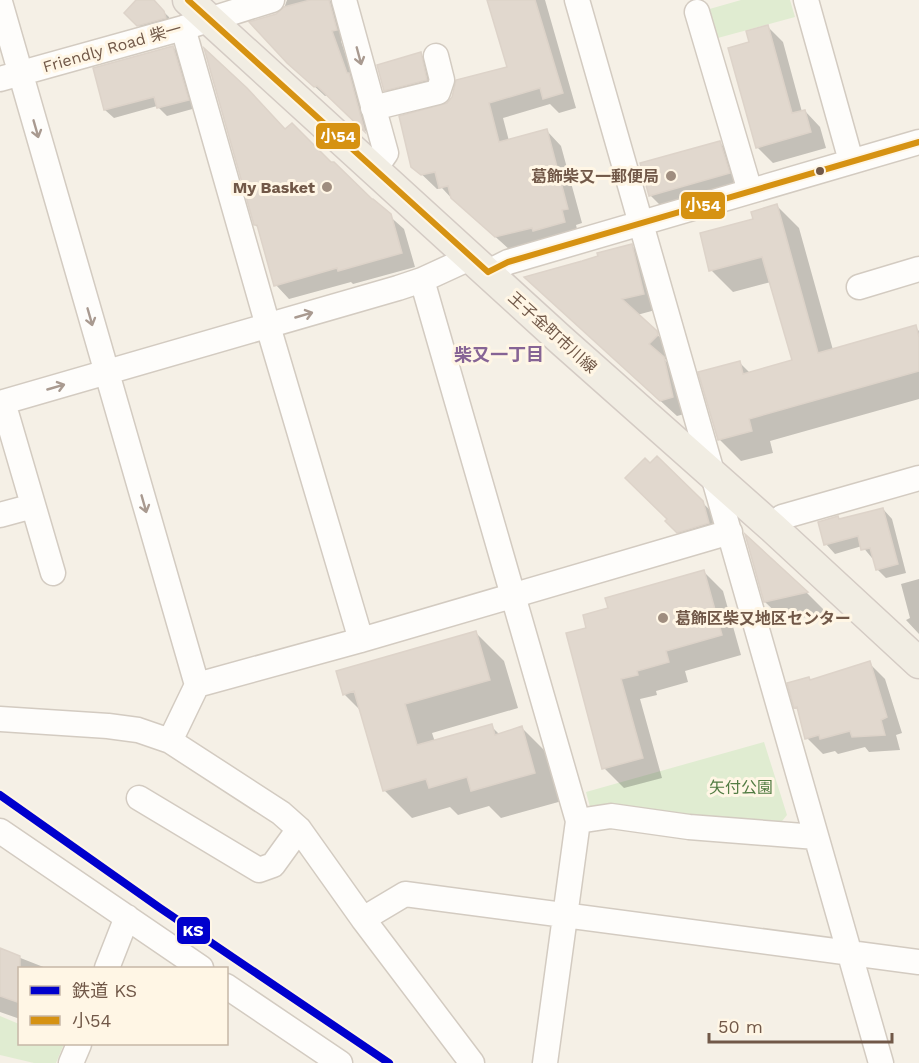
<svg xmlns="http://www.w3.org/2000/svg" width="919" height="1063" font-family="'Work Sans','Noto Sans JP',sans-serif">
<style>
.green{fill:#e0ecd1}
.shadow{fill:#0003}
.building{fill:#e1d8ce;stroke:#ddd3c9;stroke-width:1.5}
.lines{fill:none;stroke-linecap:round;stroke-linejoin:round}
.minor-casing{stroke:#d3cbc1;stroke-width:27}
.major-casing{stroke:#d4cbc4;stroke-width:33}
.minor{stroke:#fefdfb;stroke-width:24}
.major{stroke:#f1ede3;stroke-width:30}
.bus-1-casing{stroke:#fff6e5;stroke-width:10}
.bus-1{stroke:#d69212;stroke-width:6}
.rail-1-casing{stroke:#fff6e5;stroke-width:12}
.rail-1{stroke:#0000cd;stroke-width:8}
.oneway{stroke:#a99a90}
.bus-dot{fill:#715848;stroke:#fff6e5;stroke-width:2}
.poi-dot{fill:#9f8d7f;stroke:#fff6e5;stroke-width:2}
.labels{text-anchor:middle;stroke-width:6;stroke-linejoin:round;paint-order:stroke}
.street-label{font-size:16px;fill:#715848;stroke:#fff6e5}
.poi-label{font-size:16px;font-weight:bold;fill:#715848;stroke:#fff6e5;text-anchor:end}
.park-label{font-size:16px;fill:#527c43;stroke:#fff6e5}
.neighbourhood-label{font-size:18px;font-weight:bold;fill:#866495;stroke:#fff6e5}
.line-badge{stroke:#fff6e5;stroke-width:2}
.badge-label{font-size:16px;text-anchor:middle;font-weight:bold;fill:#fff}
</style>
<rect width="100%" height="100%" fill="#f5f0e6"/>
<!-- green -->
<path class="green" d="M741,0h49l5,17 -81,22 -8,-29z
M764,742l23,73 -9,11 -188,-19 -4,-15z
M0,1016l19,8 1,20h44l-8,19h-22l-34,-8z"/>
<!-- shadow -->
<path class="shadow" d="M138,0h13l18,17 1,6 -27,7 -17,-17z
M287,0h43l6,7 9,32 -4,2 32,97 -45,-43 -3,1 -26,-24 -47,-49 31,-12z
M497,0h48l31,108 -17,5 -9,-9 -47,14 6,23 38,-10 14,15 21,77 -6,2 3,12 -68,14 -54,-49h-2l-13,-14 -5,1 -24,-23 35,-62 61,-35z
M768,27l15,15 19,70 3,-1 15,16 6,21 -53,15 -16,-16z
M173,47l8,9 15,52 -29,8 -10,-10 -43,12 -9,-8 -11,-41z
M420,54l16,16 6,25 -41,10 -16,-15z
M286,131l45,33 73,65 11,38 -62,17 -2,-2 -62,17 -13,-14 -16,-56 -5,-4z
M720,143l15,15 9,31 -79,21 -15,-15z
M777,206l22,22 34,122 82,-23 4,4v68l-149,42 3,12 -32,8 -22,-22 20,-77 12,12 42,-12 -22,-80 -38,10 -22,-22 44,-50z
M631,245l16,16 12,48 -22,6 35,34 1,2 -8,9 14,15 9,38 -11,3 -135,-123 40,-31z
M657,458l58,57 5,20 -30,9 -23,-23 2,-2 -19,-54z
M883,509l9,10 14,54 -20,5 -9,-9 -3,-11h-2l-10,-12 -27,8 -9,-10 12,-27 3,3z
M748,539l59,54 19,19 -40,10 -21,-20z
M703,571l20,20 18,64 -56,16 3,11 -32,9 1,4 -17,4 22,79 -38,10 -20,-20 -17,-139 23,-20z
M919,579v55l-13,-14 4,-2 -9,-34z
M476,633l28,28 14,47 -86,25 3,9 56,-16 9,9 22,-7 28,28 12,45 -61,17 -12,-12 -31,9 -8,-8 -38,11 -28,-28 -23,-79 -17,-17z
M869,663l16,16 17,54 -6,2 4,15 -31,2 -4,-5 -27,7 -3,-3 -12,3 -16,-16 -7,-27 -4,-4 15,-26z
M0,950l46,18h-26v51l-20,-7z"/>
<!-- building -->
<path class="building" d="M136,0h18l10,11 2,7 -29,8 -13,-13z
M310,0h19l8,30 -5,1 15,42h2l16,59 -48,-46 -3,1 -27,-24 -38,-41 27,-8 8,-7z
M487,0h48l28,93 -20,6 -3,-11 -51,15 10,39 48,-13 21,80 -6,1 3,12 -32,9 -1,-3 -37,9 -44,-39 -3,-12 -9,2 -4,-16 -14,3 -10,-8 -12,-51 48,-13 5,-6 4,-17 51,-13z
M768,25l24,88 13,-3 6,22 -55,16 -28,-100 21,-6 -3,-11z
M173,46l16,54 -32,8 -3,-11 -50,13 -11,-42z
M204,48l43,40 38,41 7,-6 39,39h3l38,37h1l18,15 11,39 -64,18 -1,-3 -63,18 -17,-61h-3z
M421,52l6,28 -43,11 -7,-26z
M720,141l10,32 -81,23 -9,-33z
M777,204l41,149 98,-28 3,12v34l-170,48 3,12 -34,9 -20,-68 42,-11 3,13 49,-14 -30,-103 -53,14 -9,-38 53,-14 -2,-7z
M632,244l12,50 -22,5 35,32 1,4 -9,9 15,13 9,40 -13,4 -136,-124 58,-16 16,-5 -1,-3z
M657,456l46,45 6,22 -32,10 -12,-12 2,-2 -42,-41 20,-20 5,5z
M883,508l15,56 -22,6 -6,-22 -9,2 -3,-14 -34,9 -6,-23 20,-6 1,3z
M745,534l63,58 -44,10z
M704,570l18,65 -56,16 3,11 -32,9 1,4 -17,4 22,79 -41,11 -36,-136 20,-5 -3,-13 25,-7 -3,-10z
M476,631l14,49 -85,24 12,41 75,-21 3,11 27,-9 13,47 -64,18 -4,-14 -38,11 -3,-9 -43,12 -29,-100 -11,4 -7,-24z
M870,661l17,56 -6,3 4,15 -33,2 -2,-6 -30,8 -1,-4 -14,4 -8,-32 -3,1 -7,-25 22,-6 1,3z
M0,948l20,8v47l-20,-7z"/>
<g class="lines">
<!-- minor casing -->
<g class="minor-casing">
<path id="minor" d="M344,0l42,153 -11,16
M577,0l304,1063
M806,0l45,161
M0,2l197,683 -27,56
M697,12l53,179
M183,28l85,298 93,314
M0,79l183,-51 89,-28
M373,108l65,-16 4,-12 -6,-24
M488,272l20,-10 411,-120
M422,280l156,541 -33,242
M859,287l60,-18
M3,402l50,171
M0,403l398,-115 24,-8 50,-23
M0,515l33,-9
M773,528l9,-11 137,-39
M197,685l164,-45 369,-108
M0,719l108,7 30,4 32,11 111,72 18,16 64,90 109,144
M139,798l120,72 14,-5 26,-36
M578,821l33,-5 78,11 127,10
M0,831l201,137
M363,919l42,-25 514,68
M107,968l20,-51
M226,986l114,77
M71,1063l8,-19"/>
</g>
<!-- major casing -->
<g class="major-casing">
<path id="major" d="M188,0l373,340 212,188 146,135"/>
</g>
<!-- minor -->
<use href="#minor" class="minor"/>
<!-- major -->
<use href="#major" class="major"/>
<!-- bus-1 casing -->
<g class="bus-1-casing">
<path id="bus-1" d="M188,0l300,272
M488,272l20,-10 411,-120"/>
</g>
<!-- bus-1 -->
<use href="#bus-1" class="bus-1"/>
<!-- rail-1 casing -->
<g class="rail-1-casing">
<path id="rail-1" d="M0,795l160,113 229,155"/>
</g>
<!-- rail-1 -->
<use href="#rail-1" class="rail-1"/>
</g>
<!-- one-way arrows -->
<defs><path id="oneway-shaft" d="M-6 0H5M1.5-3L5.5 0L1.5 3" fill="none" stroke-width="1.6" stroke-linecap="round" stroke-linejoin="round" transform="scale(1.5)"/></defs>
<g class="oneway">
<use href="#oneway-shaft" transform="translate(359 56) rotate(75)"/>
<use href="#oneway-shaft" transform="translate(36 129) rotate(74)"/>
<use href="#oneway-shaft" transform="translate(304 315) rotate(-16)"/>
<use href="#oneway-shaft" transform="translate(90 317) rotate(74)"/>
<use href="#oneway-shaft" transform="translate(56 387) rotate(-16)"/>
<use href="#oneway-shaft" transform="translate(144 504) rotate(74)"/>
</g>
<!-- markers -->
<circle class="bus-dot" cx="820" cy="171" r="5"/>
<g class="poi-dot">
<circle cx="671" cy="176" r="6"/>
<circle cx="327" cy="187" r="6"/>
<circle cx="663" cy="618" r="6"/>
</g>
<g class="labels">
<!-- street labels -->
<g class="street-label">
<text transform="translate(112 47) rotate(-16)" y="6">Friendly Road 柴一</text>
<text transform="translate(553 332) rotate(42)" y="6">王子金町市川線</text>
</g>
<!-- poi labels -->
<g class="poi-label">
<text x="659" y="182">葛飾柴又一郵便局</text>
<text x="315" y="193">My Basket</text>
<text x="675" y="624" text-anchor="start">葛飾区柴又地区センター</text>
</g>
<!-- park labels -->
<g class="park-label">
<text x="741" y="793">矢付公園</text>
</g>
<!-- neighbourhood labels -->
<g class="neighbourhood-label">
<text x="499" y="361">柴又一丁目</text>
</g>
</g>
<g class="line-badge">
<rect x="315" y="122" width="46" height="28" rx="6" fill="#d69212"/>
<rect x="680" y="191" width="46" height="29" rx="6" fill="#d69212"/>
<rect x="176" y="916" width="35" height="29" rx="6" fill="#0000cd"/>
</g>
<g class="badge-label">
<text x="338" y="142">小54</text>
<text x="703" y="211">小54</text>
<text x="193" y="936">KS</text>
</g>
<!-- legend -->
<rect x="18" y="967" width="210" height="78" fill="#fff6e5" stroke="#c6b7a6" stroke-width="1.5"/>
<rect x="30" y="986" width="30" height="9" fill="#0000cd" stroke="#c6b7a6" stroke-width="1.5"/>
<text x="72" y="997" font-size="18" fill="#715848">鉄道 KS</text>
<rect x="30" y="1016" width="30" height="9" fill="#d69212" stroke="#c6b7a6" stroke-width="1.5"/>
<text x="72" y="1027" font-size="18" fill="#715848">小54</text>
<!-- scale -->
<path d="M709 1033v9h183v-9" fill="none" stroke="#715848" stroke-width="3"/>
<text x="718" y="1033" font-size="18" fill="#715848" stroke="#fff6e5" stroke-width="4.5" paint-order="stroke">50 m</text>
</svg>
